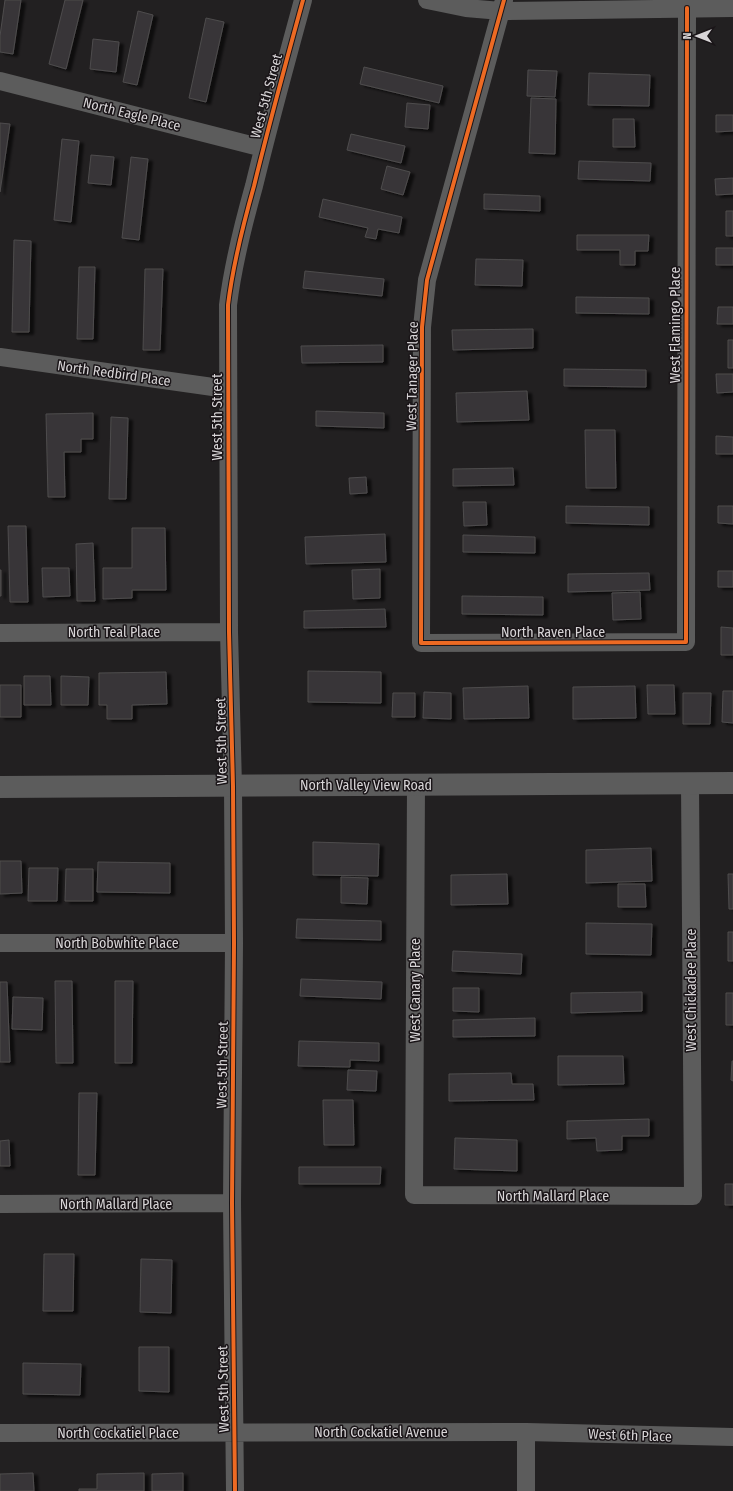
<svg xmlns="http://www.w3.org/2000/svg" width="733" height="1491" font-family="'Fira Sans Condensed',sans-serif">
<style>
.building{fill:#383637;stroke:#4e4c4d;filter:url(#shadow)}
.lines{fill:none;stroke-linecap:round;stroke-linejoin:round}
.minor{stroke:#5c5c5c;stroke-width:18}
.tertiary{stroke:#5c5c5c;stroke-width:22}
.cycleway-casing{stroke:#1a1518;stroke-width:6}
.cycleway{stroke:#ed6a23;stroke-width:4}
.labels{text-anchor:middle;stroke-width:3;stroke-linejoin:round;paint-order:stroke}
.street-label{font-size:14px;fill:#d8d5d7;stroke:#1a1518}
</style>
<defs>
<filter id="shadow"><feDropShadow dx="4.5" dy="2.5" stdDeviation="1" flood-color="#0009"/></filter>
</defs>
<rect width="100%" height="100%" fill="#222021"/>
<!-- building -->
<path class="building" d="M5,0h16l-8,54 -13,-2v-16z
M65,0h18l-17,69 -17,-5z
M138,11l15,4 -16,70 -14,-3z
M206,18l18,4 -18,80 -17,-4z
M93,39l26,3 -3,30 -26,-3z
M364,67l79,19 -4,17 -79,-19z
M528,70l29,1 -2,26 -28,-1z
M589,73l61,2 -1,31 -61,-1z
M531,98l25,1 -1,55 -26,-1z
M407,103l23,2 -2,24 -23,-2z
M716,115h17v16l-17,1z
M613,119h21l1,28h-22z
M0,123l10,1 -10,68z
M351,134l54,12 -4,17 -54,-13z
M62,139l17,2 -8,81 -17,-2z
M91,155l23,2 -3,28 -23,-2z
M131,157l17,2 -9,81 -17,-2z
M579,161l72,2 -1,18 -72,-2z
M387,166l23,6 -7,23 -22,-6z
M733,178v16l-17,1 -1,-16z
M484,194l56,2v15l-56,-2z
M323,199l79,18 -3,16 -21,-4 -2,10 -11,-2 3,-9 -49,-11z
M726,211h7v25h-7z
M577,235h72l-1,16h-13v14h-15v-15h-43z
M14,240l17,1 -2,91h-17z
M716,248h17v17h-17z
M476,259l47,1 -1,26 -47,-1z
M79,267h16l-2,72h-16z
M145,269h18l-3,81h-17z
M305,271l79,8 -2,17 -79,-8z
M576,297l73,1v16l-73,-1z
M718,307h15v17h-16z
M533,329v19l-80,2 -1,-20z
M728,340h5v28h-5z
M383,345v17l-81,1 -1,-17z
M564,369l82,1v17l-82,-1z
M716,374h17v18l-16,1z
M527,391l2,29 -72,2 -1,-29z
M316,411l68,2v15l-68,-2z
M93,413v26h-12v13h-17l1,45h-17l-2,-83z
M111,417l17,1 -2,81h-17z
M585,430h30l1,58h-30z
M716,436l17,1v17h-17z
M513,468l1,17 -61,1v-17z
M366,477l1,16 -17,1 -1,-16z
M463,502h23l1,23 -23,1z
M566,506l83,1v18l-83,-2z
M718,506h15v18l-15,-1z
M8,526h18l2,76h-18z
M132,528h33l1,62h-34v8l-29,1v-31h29z
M385,534l1,28 -80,2 -1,-27z
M463,535l72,2v16l-72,-1z
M93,543l2,58h-18l-1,-57z
M42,568h27l1,28 -27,1z
M380,569v29l-27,1 -1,-29z
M0,570h1v26h-1z
M718,571h15v16h-15z
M649,573l1,17 -82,2v-18z
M640,592l1,27 -28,1 -1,-27z
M462,596l81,1v18l-81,-1z
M385,609l1,18 -82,1v-17z
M721,627l12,1v27h-12z
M308,671l73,1v31l-73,-1z
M166,672l1,32 -35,1v14h-25v-14h-8v-32z
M24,676h26l1,29h-27z
M61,676l28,1 -1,28h-27z
M0,685h21v32h-21z
M647,685h27l1,29h-27z
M528,686l1,32 -65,1 -1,-31z
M635,686l1,32 -63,1v-32z
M723,691h10v32l-11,-1z
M424,692l27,1v26l-28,-1z
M393,693h22v24h-23z
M683,693h28l-1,31h-27z
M313,842l66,2 -1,32 -65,-1z
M651,848l1,33 -66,2v-33z
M0,861h21l1,32 -22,1z
M98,862l72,1v30l-73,-1z
M29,868h29l-1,33h-29z
M66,869h27v32h-28z
M507,874l1,30 -57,1v-30z
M728,874h5v35h-4z
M341,877l27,1 -1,26 -26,-1z
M618,884h27l1,23h-28z
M297,919l84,2v19l-85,-2z
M586,923l66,1 -1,31 -65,-1z
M728,932h5v29h-5z
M453,951l69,3 -1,20 -69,-3z
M301,979l81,3 -1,17 -81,-3z
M55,981h17l1,82h-17z
M115,981h18l-1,82h-17z
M0,982h7l3,80h-10z
M453,988h26v24l-26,-1z
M642,992v19l-71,2v-20z
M726,993h7v32h-7z
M13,997l30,1 -1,32 -30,-1z
M535,1018v18l-82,1v-17z
M299,1041l80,2v18l-29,-1v7l-52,-1z
M558,1056h65l1,28 -66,1z
M732,1061h1v20l-2,-1z
M348,1070l29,1 -1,20 -29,-1z
M511,1073l1,11h21l1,16 -85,1v-27z
M79,1093h18l-2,82h-17z
M323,1100h30l1,45h-30z
M649,1119v17h-27v14l-25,1 -1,-13 -29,1v-18z
M455,1138l62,2v31l-63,-2z
M9,1140l1,26h-10v-25z
M299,1167h82l-1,17h-81z
M725,1184h8v21h-8z
M44,1254h30l-1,57h-30z
M141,1259l31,1 -1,53 -31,-1z
M139,1347h30v45l-30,-1z
M23,1363l58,1 -1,31 -57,-1z
M33,1473l1,18h-34v-17z
M144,1473v18h-65v-2h18v-15z
M183,1473v18h-31v-17z"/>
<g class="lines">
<!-- minor -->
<path class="minor" d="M427,0l39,8 35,3 232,-3
M504,0l-77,280 -5,47 -1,316 265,-1 1,-634
M0,81l263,67
M0,357l227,32
M0,633l229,-1
M416,784l-2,411 279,1 -3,-412
M0,943h234
M0,1204l232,-1
M526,1432v59
M0,1433l526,-1 207,5
M235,1491l-3,-288 2,-260 -1,-157 -4,-154 -1,-327c5,-41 15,-80 26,-119 15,-62 32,-124 49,-186"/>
<!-- tertiary -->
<path class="tertiary" d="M0,787l733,-4"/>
<!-- cycleway casing -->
<g class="cycleway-casing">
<path id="cycleway" d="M504,0l-77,280 -5,47 -1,316 265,-1 1,-634
M235,1491l-3,-288 2,-260 -1,-157 -4,-154 -1,-327c5,-41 15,-80 26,-119 15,-62 32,-124 49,-186"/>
</g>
<!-- cycleway -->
<use href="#cycleway" class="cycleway"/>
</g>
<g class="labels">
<!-- street labels -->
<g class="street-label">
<text transform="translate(266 96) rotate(-75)" y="5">West 5th Street</text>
<text transform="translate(132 114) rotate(14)" y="5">North Eagle Place</text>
<text transform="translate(675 325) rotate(-90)" y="5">West Flamingo Place</text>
<text transform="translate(114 373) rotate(8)" y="5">North Redbird Place</text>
<text transform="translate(412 376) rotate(-89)" y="5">West Tanager Place</text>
<text transform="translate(217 417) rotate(-90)" y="5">West 5th Street</text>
<text x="114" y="637">North Teal Place</text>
<text x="553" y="637">North Raven Place</text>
<text transform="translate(221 741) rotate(-91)" y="5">West 5th Street</text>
<text x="366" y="790">North Valley View Road</text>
<text x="117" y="948">North Bobwhite Place</text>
<text transform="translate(415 990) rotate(-90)" y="5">West Canary Place</text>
<text transform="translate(691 990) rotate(-90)" y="5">West Chickadee Place</text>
<text transform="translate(222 1065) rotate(-89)" y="5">West 5th Street</text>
<text x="553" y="1201">North Mallard Place</text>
<text x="116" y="1209">North Mallard Place</text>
<text transform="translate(223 1389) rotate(-91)" y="5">West 5th Street</text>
<text x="381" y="1437">North Cockatiel Avenue</text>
<text x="118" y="1438">North Cockatiel Place</text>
<text transform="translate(630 1435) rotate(2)" y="5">West 6th Place</text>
</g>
</g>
<!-- north arrow -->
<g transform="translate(697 36) rotate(270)" stroke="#1a1518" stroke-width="3" paint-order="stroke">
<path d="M0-3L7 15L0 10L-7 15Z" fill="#d8d5d7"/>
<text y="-6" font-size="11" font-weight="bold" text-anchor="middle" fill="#d8d5d7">N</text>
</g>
</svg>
